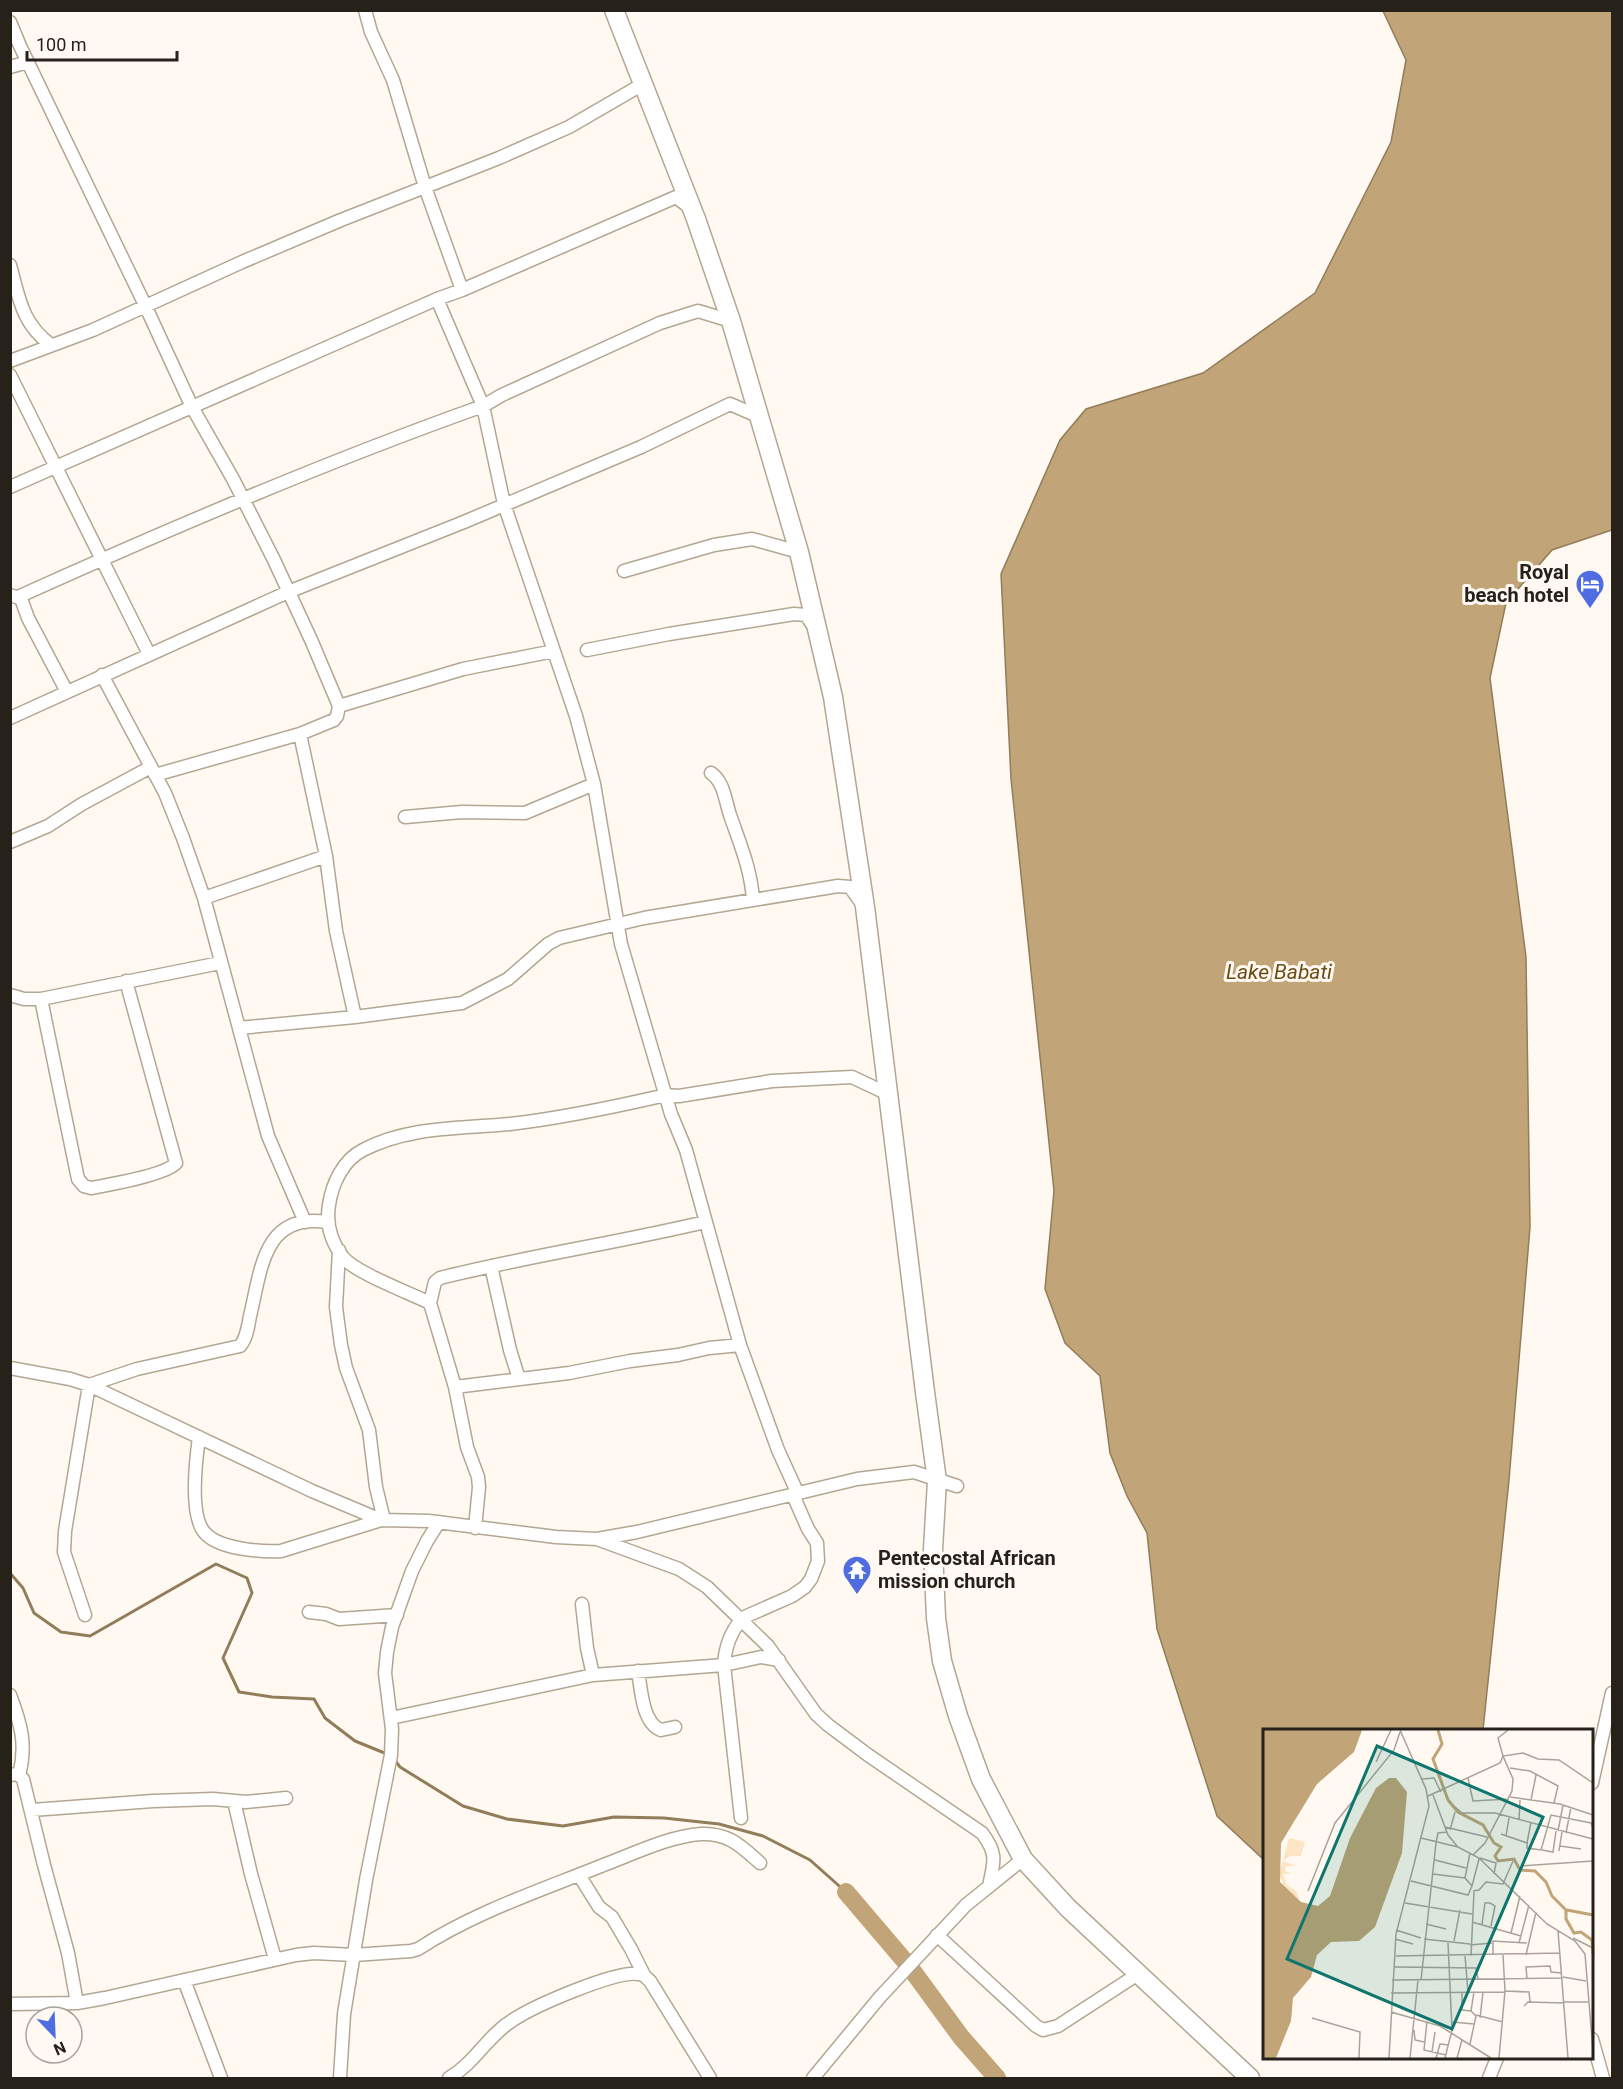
<svg xmlns="http://www.w3.org/2000/svg" width="1623" height="2089" font-family="Roboto,sans-serif">
<style>
.water{fill:#c1a477;stroke:#927d5b;stroke-width:1.5}
.lines{fill:none;stroke-linecap:round;stroke-linejoin:round}
.stream{stroke:#927d5b;stroke-width:3}
.river{stroke:#c1a477;stroke-width:18}
.minor-casing{stroke:#b3a693;stroke-width:15}
.highway-casing{stroke:#b3a693;stroke-width:21}
.minor{stroke:#fff;stroke-width:12}
.highway{stroke:#fff;stroke-width:18}
.labels{text-anchor:middle;stroke-width:6;stroke-linejoin:round;paint-order:stroke}
.poi-label{font-size:20px;font-weight:bold;fill:#262119;stroke:#fff9f1;text-anchor:end}
.water-label{font-size:21px;font-style:italic;fill:#6b4d17;stroke:#fff9f1}
.inset-river{fill:none;stroke:#c1a477;stroke-width:3}
.inset-road{fill:none;stroke:#a8a39b;stroke-width:1.5}
.view{fill:#0f766e;fill-opacity:0.15;stroke:#0f766e;stroke-width:3}
.inset-edge{fill:none;stroke:#262119;stroke-width:3}
</style>
<rect width="100%" height="100%" fill="#fff9f1"/>
<!-- water -->
<path class="water" d="M1383,11h229v519l-60,20 -46,53 -16,75 36,279 4,270 -21,253 -26,250h-219v130l-47,-44 -60,-187 -10,-96 -20,-37 -17,-43 -10,-77 -35,-33 -20,-54 9,-98 -43,-412 -10,-205 59,-134 26,-31 117,-36 112,-80 76,-151 15,-82z"/>
<g class="lines">
<!-- stream -->
<path class="stream" d="M10,1573l13,15 11,25 27,19 29,4 126,-72 31,14 5,15 -29,65 16,34 33,5 42,2 11,19 30,23 32,13
M394,1759l6,8 63,39 44,13 56,7 51,-9 50,1 55,6 44,12 47,24 36,32"/>
<!-- river -->
<path class="river" d="M846,1892l63,74 52,71 36,41"/>
<!-- minor casing -->
<g class="minor-casing">
<path id="minor" d="M365,10l6,22 22,48 32,107 37,103
M10,22l10,24 125,259 47,102 41,72 41,81 38,82 27,64 -2,10 -3,4 -34,14 -145,41
M10,67l18,-5
M10,265c9,33 12,59 41,80
M437,299l46,107 21,98 72,212 18,68 27,160 50,170 15,36 54,195 38,105 20,44
M10,361l83,-31 149,-68 99,-42 158,-62 70,-31 74,-43
M10,375l139,279
M10,487l427,-188 25,-9 214,-93 13,10
M624,571l90,-26 38,-6 47,13
M10,595l6,2 4,-1c153,-69 305,-134 463,-190l19,-11 158,-72 38,-12 33,10
M20,596l8,22 39,74
M587,650l82,-16 125,-20 12,1 8,12
M102,675l63,118 18,45 21,60 64,238 37,86
M339,706l124,-37 91,-18
M10,718l278,-126 176,-70 177,-75 89,-43 30,13
M300,734l26,122 10,75 19,86
M711,773c13,9 14,27 19,42 10,29 21,54 23,85
M405,817l57,-5 63,1 69,-29
M10,842l38,-16 34,-22 69,-37
M204,898l122,-42
M10,995l14,4h17l179,-36
M41,999l37,180 6,7 7,2c17,-3 75,-13 85,-25l-50,-182
M239,1028l116,-11 107,-14 46,-24 40,-35 11,-6 85,-20 194,-32 12,1 12,17
M339,1250l-3,57 5,38 5,23 23,62 7,57 8,33
M491,1266l19,84 9,29
M430,1303l5,-21 5,-4c87,-22 177,-35 265,-56
M10,1368l60,11 19,6 223,106 69,29 48,1 127,16 41,2 40,-7 220,-53 57,-7 43,14
M455,1387l114,-14 61,-12 48,-6 31,-7 31,-3
M199,1437c-3,22 -10,79 6,96 14,16 55,19 76,18l100,-31
M475,1528l4,-41 -1,-10 -11,-30 -12,-60 -25,-84c-20,-10 -77,-31 -88,-47 -11,-15 -16,-33 -13,-51 3,-21 14,-45 34,-55 46,-24 97,-21 147,-26 53,-6 104,-17 156,-29l13,1 93,-15 80,-4 36,17
M597,1539l82,30 28,18 61,59 48,68 12,11 40,30 114,78c16,21 12,29 7,53
M582,1604l5,44 6,27
M309,1612l17,2 13,5 58,-4
M85,1615l-21,-63 1,-21 24,-146 48,-16 103,-23c7,-8 8,-20 10,-30 11,-45 13,-103 76,-94
M740,1619l52,-23 13,-9 6,-8 7,-18 -1,-18 -9,-14 -15,-34
M741,1620c-11,13 -16,28 -17,45l17,153
M638,1671c3,17 4,52 23,59l14,-3
M10,1695c11,29 17,50 9,80
M391,1718l202,-43 131,-10 37,-8 18,3
M10,1775l7,-1 6,5 21,86 24,88 9,50
M1592,1783l20,-90
M234,1801l17,73 24,85
M32,1810l121,-9 60,-2 33,3 40,-4
M579,1875l20,32 13,10 19,32 13,26
M937,1935l99,91 7,4 15,-4 80,-52
M184,1980l37,98
M10,2004l67,-1 28,-5 191,-43 18,-2 40,2 57,-4 7,-2c57,-37 121,-58 183,-83 30,-11 68,-30 100,-32 28,-1 40,12 59,29
M1592,2039l11,39
M340,2078l4,-64 22,-134 25,-125 1,-26 -7,-56 2,-21 5,-25 20,-56 15,-30 12,-19
M449,2078c26,-15 39,-43 64,-58 21,-14 103,-50 126,-46 5,0 7,4 11,7l60,97
M813,2078l67,-81 86,-92 57,-46
M1489,2078l8,-20"/>
</g>
<!-- highway casing -->
<g class="highway-casing">
<path id="highway" d="M614,10l82,209 35,102 68,231 34,145 32,210 60,485 12,89 -4,68 3,69 6,43 16,55 23,63 42,80 45,49 182,170"/>
</g>
<!-- minor -->
<use href="#minor" class="minor"/>
<!-- highway -->
<use href="#highway" class="highway"/>
</g>
<!-- icons -->
<defs>
<g id="hotel-pin" transform="scale(1.5)"><path d="M0 17L-7.5 6A9.5 9.5 0 1 1 7.5 6Z" fill="#506ce1" stroke="#fff9f1"/><path d="M-6-4.5h1.5V1H6V5H4.5V3h-9V5H-6ZM-4 0a1.8 1.8 0 1 1 3.6 0ZM.5 0V-2.5h3Q6-2.5 6 0Z" fill="#fff"/></g>
<g id="temple-pin" transform="scale(1.5)"><path d="M0 17L-7.5 6A9.5 9.5 0 1 1 7.5 6Z" fill="#506ce1" stroke="#fff9f1"/><path d="M0-6L5-2H3V0L6.5 2.5H4V6H1.5V3h-3V6H-4V2.5H-6.5L-3 0V-2H-5Z" fill="#fff"/></g>
</defs>
<g fill-rule="evenodd">
<use href="#hotel-pin" x="1590" y="584"/>
<use href="#temple-pin" x="857" y="1570"/>
</g>
<g class="labels">
<!-- poi labels -->
<g class="poi-label">
<text x="1569" y="579">Royal<tspan x="1569" dy="23">beach hotel</tspan></text>
<text x="878" y="1565" text-anchor="start">Pentecostal African<tspan x="878" dy="23">mission church</tspan></text>
</g>
<!-- water labels -->
<g class="water-label">
<text x="1279" y="979">Lake Babati</text>
</g>
</g>
<!-- overview -->
<g transform="translate(1263 1729)">
<rect width="330" height="330" fill="#fff9f1"/>
<path d="M26,109l16,4 -4,14h-11l-7,5 14,5h-11l-1,5 6,2 -8,1 4,11 9,6 4,9 -13,-8 -8,-17z" fill="#fce5c2"/>
<path d="M0,1h99l-8,22 -37,32 -36,59 -1,39 21,20 17,4 12,-10 20,-58 26,-50 13,-10h7l11,14 -5,61 -27,74 -16,14 -28,1 -14,13 -6,22 -18,21 -2,23 -15,37h-13z" fill="#c1a477"/>
<path class="inset-river" d="M175,1l4,14 -9,15 15,41M185,71l10,12 25,13 11,18 7,4 -6,9 3,5 16,-2 6,11 15,1 11,11 6,14 14,14v9l8,14 7,-1 11,8 1,14M304,181l26,5"/>
<path class="inset-road" d="M113,33l15,-32M247,39l20,3 28,15 -4,17M205,49l5,23 36,-2M159,50l12,-1 7,14M170,66l15,40 9,11M165,67l72,-33 3,-7 -5,-18 10,-8M247,68l50,7 33,11M268,71l5,-25M192,78l7,6h33l98,26M256,91l1,-20M182,98l42,10M187,101l5,-18M295,102l5,-26M303,104l5,-26M238,105l26,9v5l14,2 10,-35 40,8 2,5M243,107l3,-18M158,109l37,9 21,11 68,66 28,17 10,13 8,97M173,114l2,-10 9,-1M264,114l4,-21M297,117l21,3M279,121l11,2 3,-21M296,122l3,-19M210,126l12,-12 27,-52 1,-12 -10,-23 20,-3 15,6 21,1 34,23M217,129l16,5 -2,11M172,131l31,8M258,137l72,-5M170,145l32,4M148,152l57,14 4,-9 -7,-8 5,-25M209,157l7,-27M45,162l27,-68 59,-73 6,-18M210,162l6,-1 7,-8 17,2 10,-23M142,174l67,11M209,193l49,14M163,195l20,5M219,195l3,-21h5l5,3 -4,20M133,201l25,8M295,202l10,127M248,204l9,-37M310,209l20,10M132,210l18,5M161,210l46,5M191,212l6,-31M256,214l10,-38M207,216l22,-2M230,226v-14l34,2M263,226l10,-43M133,227l164,-3M202,227l3,36M208,227l3,-64M132,238l81,1 2,11M300,248l23,4M264,250l-1,-12 24,-1 1,6 11,1M129,251l171,-2M158,251l15,-137M242,262l24,1 1,10M199,263v18l9,1M128,264l114,-1M301,273h24M261,277l4,-4 36,1M128,283l49,14 51,32M213,286l27,7M49,289l48,14 -1,26M217,289l3,-26M164,292l-3,29 22,5M189,293l22,2M151,301l1,10 9,2M207,315l6,-28 -5,-5 3,-19M169,323l3,-20M126,329l7,-124 33,-128 -3,-17 -26,-59M147,329l8,-78M173,329l4,-14 9,1M182,329l7,-28 -4,-87M194,329l5,-18M236,329l6,-67 -2,-36"/>
<path class="view" d="M114,17l166,71 -91,212 -165,-70z"/>
<rect width="330" height="330" class="inset-edge"/>
</g>
<!-- border -->
<rect width="1623" height="2089" fill="none" stroke="#262119" stroke-width="24"/>
<!-- north arrow -->
<g transform="translate(54 2035) rotate(157)"><circle r="28" fill="#fff9f1" stroke="#a8a39b" stroke-width="1.5"/>
<path d="M0-4.5L10 22L0 15L-10 22Z" fill="#506ce1"/>
<text y="-9" font-size="16" font-weight="bold" text-anchor="middle" fill="#262119">N</text>
</g>
<!-- scale -->
<path d="M27 51v9h150v-9" fill="none" stroke="#262119" stroke-width="3"/>
<text x="36" y="51" font-size="18" fill="#262119" stroke="#fff9f1" stroke-width="4.5" paint-order="stroke">100 m</text>
</svg>
